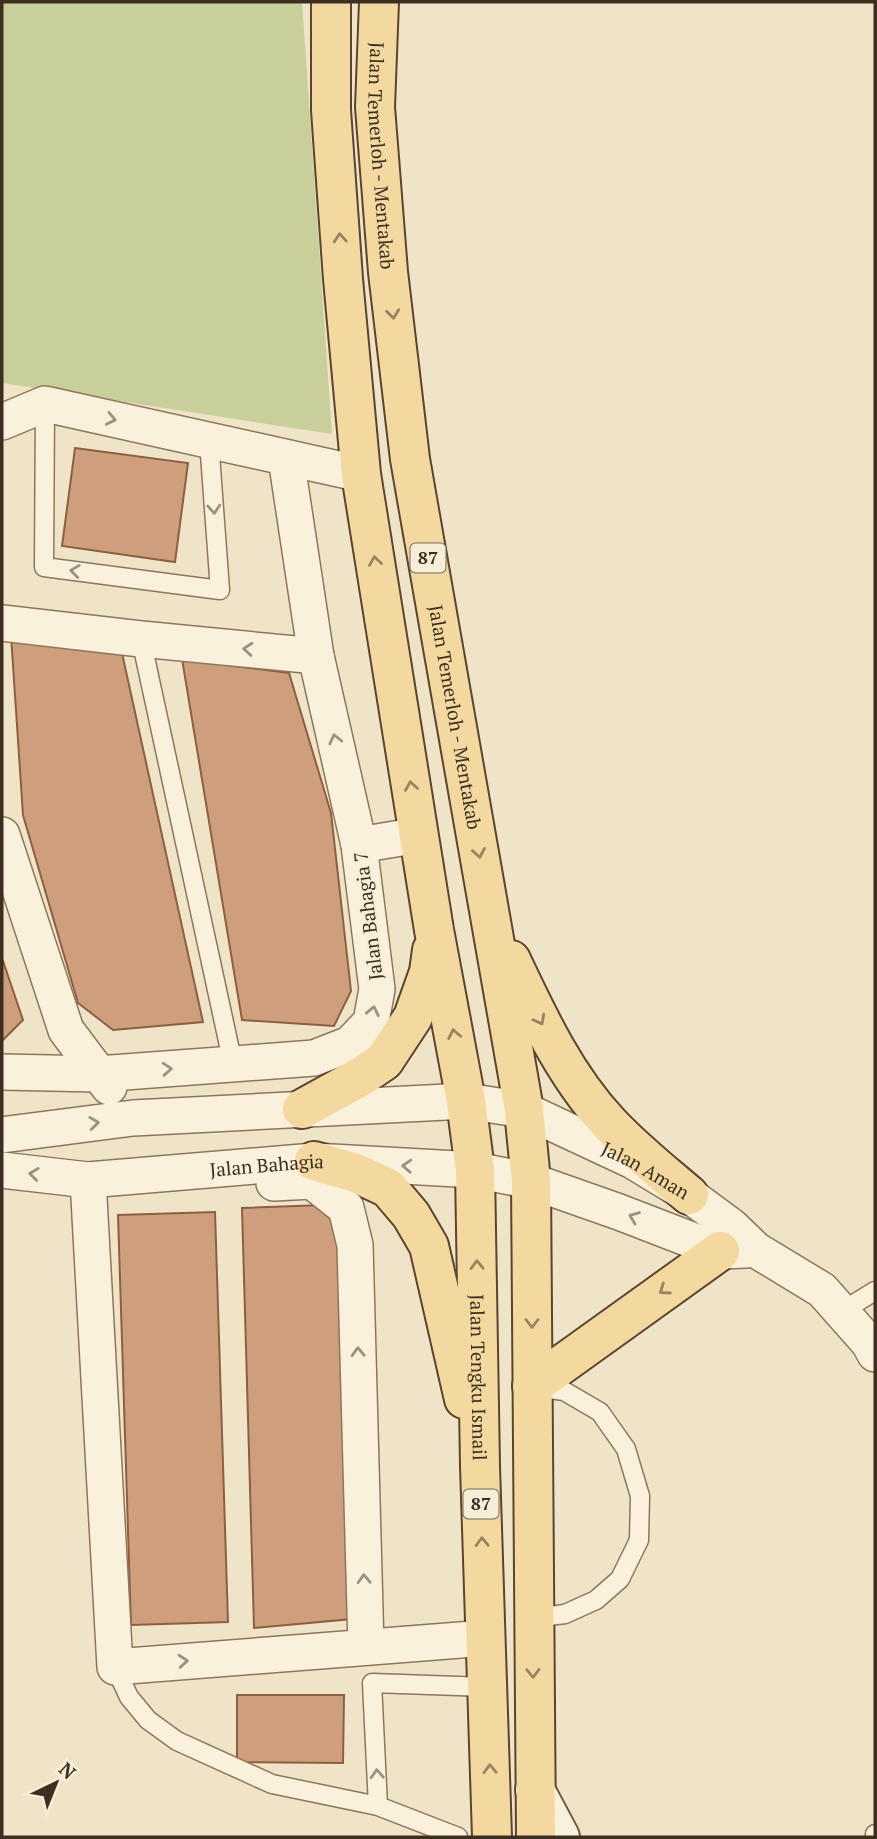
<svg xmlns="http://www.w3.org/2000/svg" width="877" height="1839" font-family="'PT Serif',serif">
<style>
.green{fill:#c9cf9b}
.building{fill:#cf9f7d;stroke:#8d5f41;stroke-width:2}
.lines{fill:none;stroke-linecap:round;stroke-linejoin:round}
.service-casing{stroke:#8d765c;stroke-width:21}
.minor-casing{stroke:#8d765c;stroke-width:38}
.secondary-casing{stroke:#6f573f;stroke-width:42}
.primary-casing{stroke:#5b4430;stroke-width:42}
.service{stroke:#faf1dc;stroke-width:18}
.minor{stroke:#faf1dc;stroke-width:35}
.secondary{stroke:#faf1dc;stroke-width:38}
.primary{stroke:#f3d9a0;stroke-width:38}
.oneway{stroke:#988460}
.oneway2{stroke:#9c907e}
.labels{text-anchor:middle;stroke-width:5;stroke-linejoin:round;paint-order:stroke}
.shield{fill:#f7eed8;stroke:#756857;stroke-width:2}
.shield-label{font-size:18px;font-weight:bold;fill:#3d2e20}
.street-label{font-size:19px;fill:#3d2e20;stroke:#f7eed8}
</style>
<rect width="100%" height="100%" fill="#f0e4c8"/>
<!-- green -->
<path class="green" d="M2,2h300l30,432 -330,-51z"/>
<!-- building -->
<path class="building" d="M75,448l113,15 -13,99 -113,-16z
M11,635l109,9 83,378 -90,8 -35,-27 -55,-188z
M182,659l107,14 42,140 20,178 -17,35 -92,-6z
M2,958l21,62 -21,21z
M324,1205l16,18 12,396 -98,9 -12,-420z
M215,1212l13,410 -97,3 -13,-410z
M237,1695h107l-1,68 -106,-1z"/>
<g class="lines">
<!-- service casing -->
<g class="service-casing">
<path id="service" d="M45,404l-1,163 176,23 -11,-149
M141,639l92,425
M841,1312l34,-21
M533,1618l32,-4 31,-14 24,-21 19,-39 1,-44 -14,-47 -26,-37 -36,-21 -28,-4
M115,1667l14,30 19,23 29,21 95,43 106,22
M458,1837l-80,-31 -6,-123 115,4
M875,1837v-3"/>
</g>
<!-- minor casing -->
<g class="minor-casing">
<g id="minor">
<path d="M2,422l43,-18 316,70"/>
<path d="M2,623l139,16 175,17"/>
<path d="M2,835l64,195 43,57"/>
<path d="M359,845l60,-10"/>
<path d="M2,1072l96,2 216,-16 36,-14 21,-22 6,-33 -18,-144 -43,-189 -30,-198"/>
<path id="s1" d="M2,1135l131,-17 333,-17 58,9 109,51 56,34 42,31 25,24 66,40 47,53 6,11"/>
<path id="s2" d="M2,1170l86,10 226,-19 161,9 56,11 88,31 101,39 26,-1"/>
<path d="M88,1180l27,487 371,-29"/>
<path d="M274,1183l38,-2 34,27 9,37 11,402"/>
</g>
</g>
<!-- secondary casing -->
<g class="secondary-casing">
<path id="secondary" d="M535,1790l25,47"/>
</g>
<!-- primary casing -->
<g class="primary-casing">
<g id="primary">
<path id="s3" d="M331,2v108l12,169 18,195 73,456 32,171 9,69 5,296 12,371"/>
<path id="s4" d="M379,2l-4,105 13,165 22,187 114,651 7,71 5,656"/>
<path d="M511,960c27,57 54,116 98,163 24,26 53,49 80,72"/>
<path d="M302,1109l60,-33 22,-15 29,-44 16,-45 3,-22"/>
<path d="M314,1161l42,12 32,15 23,27 18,31 35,153"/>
<path d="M532,1386l188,-135"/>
</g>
</g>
<!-- service -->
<use href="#service" class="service"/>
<!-- minor -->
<use href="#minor" class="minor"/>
<!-- secondary -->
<use href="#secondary" class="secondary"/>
<!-- primary -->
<use href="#primary" class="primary"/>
</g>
<!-- one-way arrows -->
<defs><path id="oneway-chevron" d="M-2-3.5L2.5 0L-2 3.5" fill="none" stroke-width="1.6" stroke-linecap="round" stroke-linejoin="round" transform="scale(1.75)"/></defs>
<g class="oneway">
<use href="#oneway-chevron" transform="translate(340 238) rotate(-94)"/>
<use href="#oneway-chevron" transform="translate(393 314) rotate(83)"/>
<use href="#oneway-chevron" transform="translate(375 561) rotate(-99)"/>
<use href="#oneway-chevron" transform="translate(411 786) rotate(-99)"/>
<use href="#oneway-chevron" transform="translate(479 853) rotate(80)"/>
<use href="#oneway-chevron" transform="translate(540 1020) rotate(62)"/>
<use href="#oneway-chevron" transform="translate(454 1034) rotate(-101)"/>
<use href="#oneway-chevron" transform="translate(477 1265) rotate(-91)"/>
<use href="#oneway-chevron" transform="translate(664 1290) rotate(145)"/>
<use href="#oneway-chevron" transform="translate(532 1323) rotate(90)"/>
<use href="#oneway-chevron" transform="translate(482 1542) rotate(-92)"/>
<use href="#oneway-chevron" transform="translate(533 1673) rotate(89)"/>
<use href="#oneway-chevron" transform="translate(490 1769) rotate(-92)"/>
</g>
<g class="oneway2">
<use href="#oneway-chevron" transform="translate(111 419) rotate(12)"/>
<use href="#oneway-chevron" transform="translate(214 509) rotate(86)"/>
<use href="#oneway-chevron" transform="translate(75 571) rotate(-173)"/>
<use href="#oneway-chevron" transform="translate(248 649) rotate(-175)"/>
<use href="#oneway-chevron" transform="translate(335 739) rotate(-103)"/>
<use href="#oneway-chevron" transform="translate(373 1011) rotate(-78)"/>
<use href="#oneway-chevron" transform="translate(167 1069) rotate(-4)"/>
<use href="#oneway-chevron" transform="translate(94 1123) rotate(-7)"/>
<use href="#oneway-chevron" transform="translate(407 1166) rotate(-177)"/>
<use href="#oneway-chevron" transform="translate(34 1174) rotate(-173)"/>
<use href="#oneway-chevron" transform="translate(634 1217) rotate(-159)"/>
<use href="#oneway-chevron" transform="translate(358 1352) rotate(-92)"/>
<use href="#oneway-chevron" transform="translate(364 1579) rotate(-92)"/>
<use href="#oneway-chevron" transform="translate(183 1661) rotate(-5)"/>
<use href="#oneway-chevron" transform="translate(377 1774) rotate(-93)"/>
</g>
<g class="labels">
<!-- shield labels -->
<g class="shield">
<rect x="410.5" y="543.5" width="35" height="29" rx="5"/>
<rect x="463.5" y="1489.5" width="35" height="29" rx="5"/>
</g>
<g class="shield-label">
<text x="428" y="564">87</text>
<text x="481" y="1510">87</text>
</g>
<!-- street labels -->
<g class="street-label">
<text dy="7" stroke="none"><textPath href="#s4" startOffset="154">Jalan Temerloh - Mentakab</textPath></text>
<text dy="7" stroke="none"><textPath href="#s4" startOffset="721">Jalan Temerloh - Mentakab</textPath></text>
<text transform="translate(368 916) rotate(-97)" y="7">Jalan Bahagia 7</text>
<text dy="7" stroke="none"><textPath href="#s2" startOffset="266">Jalan Bahagia</textPath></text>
<text dy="7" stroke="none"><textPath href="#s1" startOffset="660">Jalan Aman</textPath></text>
<text dy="7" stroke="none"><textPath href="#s3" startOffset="1386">Jalan Tengku Ismail</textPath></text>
</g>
</g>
<!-- border -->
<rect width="877" height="1839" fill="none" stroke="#3d2e20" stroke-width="7"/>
<!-- north arrow -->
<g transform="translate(56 1783) rotate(43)" stroke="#f7eed8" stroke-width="5" paint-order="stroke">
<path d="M0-5L12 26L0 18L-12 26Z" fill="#3d2e20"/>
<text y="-10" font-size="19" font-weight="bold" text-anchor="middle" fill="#3d2e20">N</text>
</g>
</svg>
